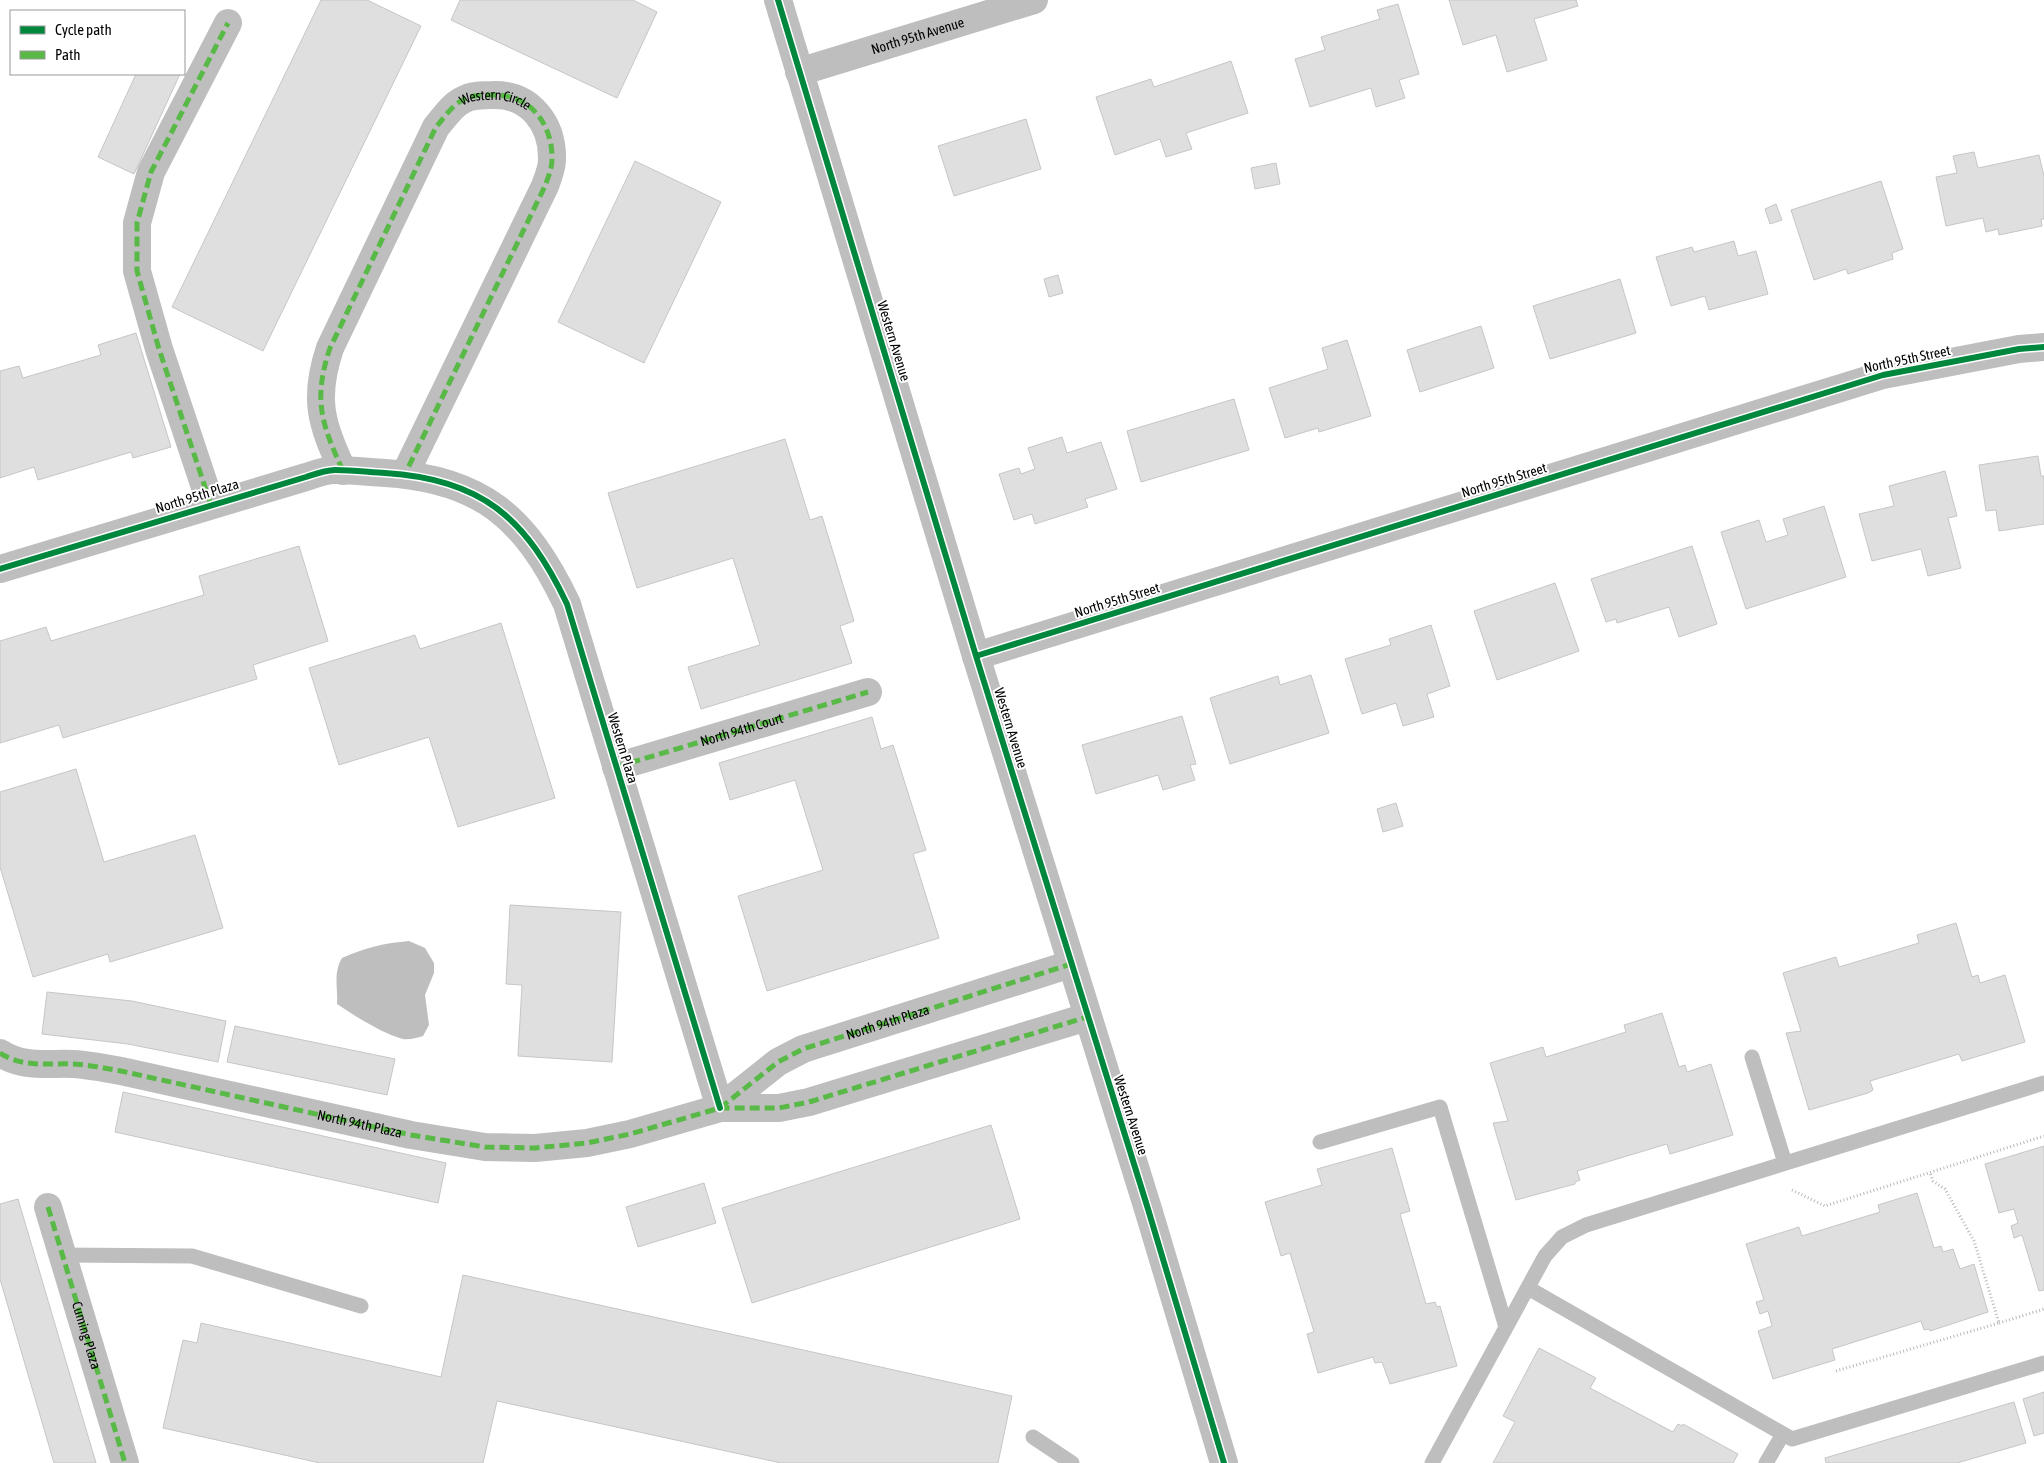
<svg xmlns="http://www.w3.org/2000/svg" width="2044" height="1463" font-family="'Asap Condensed',sans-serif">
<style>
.water{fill:#bebebe}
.building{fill:#dfdfdf;stroke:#c6c6c6}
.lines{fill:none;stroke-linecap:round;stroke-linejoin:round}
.path{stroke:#b9b9b9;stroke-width:3;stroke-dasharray:1 2.5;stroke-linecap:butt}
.service{stroke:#bebebe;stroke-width:15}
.minor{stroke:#bebebe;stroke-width:28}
.tertiary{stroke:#bebebe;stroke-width:28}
.quiet{stroke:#58b947;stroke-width:5;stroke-dasharray:10 5;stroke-linecap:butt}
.cycleway-casing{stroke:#fff;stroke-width:9}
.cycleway{stroke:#00873e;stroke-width:6}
.labels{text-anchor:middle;stroke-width:4;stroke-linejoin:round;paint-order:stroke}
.street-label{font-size:14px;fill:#000;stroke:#fff}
</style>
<rect width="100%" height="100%" fill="#fff"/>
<!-- water -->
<path class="water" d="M409,941l16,7 9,15v10l-9,22 4,30 -6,11c-7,2 -13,4 -20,3 -18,-4 -50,-24 -66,-35 1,-17 -4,-31 5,-46 22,-10 43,-15 67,-17z"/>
<!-- building -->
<path class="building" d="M321,0h46l54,26 -158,325 -91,-44z
M460,0h173l24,12 -40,86 -166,-78z
M1449,0h127l2,6 -44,13 13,41 -40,12 -11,-37 -33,10z
M1398,4l21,70 -20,6 6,18 -29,9 -5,-19 -61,19 -15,-48 30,-9 -4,-13 59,-18 -3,-9z
M1231,61l17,52 -62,20 6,16 -26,8 -6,-18 -45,16 -19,-58 55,-18 3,8z
M136,74h44l-46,100 -36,-17z
M1026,119l15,50 -87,27 -16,-50z
M1974,152l4,16 61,-13 5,21v43h-3l1,7 -43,9 -1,-6 -12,3 -3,-14 -37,8 -10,-49 21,-4 -4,-17z
M635,161l86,41 -77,161 -86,-41z
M1276,163l4,21 -25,5 -4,-21z
M1881,181l22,68 -11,4 1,6 -45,15 -2,-5 -32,11 -23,-70z
M1776,204l6,16 -12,4 -5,-15z
M1734,241l4,15 18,-5 12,43 -59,16 -4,-14 -34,10 -15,-49 36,-10 2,5z
M1058,275l5,18 -14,4 -5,-18z
M1620,279l16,54 -86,26 -17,-53z
M1481,326l13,42 -74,24 -13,-42z
M136,333l35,114 -38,11 -2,-6 -93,28 -4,-13 -34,11v-107l19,-5 4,12 78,-23 -3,-10z
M1347,340l24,76 -52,16 -1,-4 -33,10 -16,-50 59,-19 -6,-21z
M1234,399l15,51 -108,32 -14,-51z
M1062,437l5,16 34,-11 16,47 -32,10 3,8 -53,17 -3,-10 -18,6 -15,-46 20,-6 2,6 14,-5 -7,-21z
M785,439l25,81 12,-4 32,105 -14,5 12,37 -151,46 -13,-42 72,-22 -27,-87 -96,30 -29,-95z
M2038,456l3,20h3v48l-45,7 -3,-21 -10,1 -7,-46z
M1945,471l12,45 -9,2 13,50 -33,8 -7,-27 -49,12 -13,-47 35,-8 -5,-20z
M1824,506l22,71 -100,32 -25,-77 38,-12 7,22 22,-7 -5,-16z
M299,546l29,95 -75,24 4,14 -194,59 -4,-13 -59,18v-102l46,-14 5,14 153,-46 -5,-19z
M1692,546l25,78 -38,13 -10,-30 -52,16 -1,-4 -10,3 -15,-43z
M1555,583l24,68 -82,29 -23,-69z
M501,623l54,175 -97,29 -29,-90 -90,28 -30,-97 106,-33 5,14z
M1431,625l19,61 -23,8 7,23 -31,9 -7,-23 -34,11 -17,-55 46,-14 -2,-6z
M1311,675l18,58 -99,31 -20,-66 68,-22 2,9z
M1182,716l14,48 -6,1 5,15 -32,10 -5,-15 -62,19 -14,-49z
M872,717l9,32 12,-4 33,105 -13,4 26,84 -172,53 -29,-95 85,-26 -28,-90 -65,20 -11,-37z
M76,769l28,93 91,-27 28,93 -113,34 -2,-8 -75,23 -33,-110v-75z
M1396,803l7,23 -20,6 -6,-23z
M510,905l111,7 -9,150 -94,-6 4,-71 -16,-1z
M1956,923l16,54 6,-2 2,8 25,-8 20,67 -63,19 -3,-7 -89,27 3,9 -5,3 -59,17 -23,-77 15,-2 -18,-58 53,-16 3,10 80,-24 -2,-8z
M47,992l85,9 94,20 -8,41 -90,-18 -86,-10z
M1662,1013l17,54 6,-2 2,7 24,-8 22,71 -63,19 -3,-10 -90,27 3,9 -5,2v2l-59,16 -23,-77 15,-2 -18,-58 53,-16 3,10 80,-25 -2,-7z
M235,1026l160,33 -8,36 -160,-33z
M123,1092l323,71 -8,40 -323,-71z
M991,1125l29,94 -268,84 -30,-95z
M2044,1146v144l-5,1 -17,-56 -8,3 -3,-12 7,-3 -4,-14 -15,4 -14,-49z
M1392,1148l18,63 -10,3 26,90 9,-2 2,5 3,-1 17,60 -67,18 -8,-22 -7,1 -2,-6 -55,16 -11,-39 7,-2 -24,-79 -9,3 -16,-54 57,-17 -5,-16z
M704,1183l12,40 -78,24 -12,-40z
M1917,1193l17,55 7,-2 2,6 10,-3 7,20 14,-5 14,48 -58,19 -1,-2 -5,1 -3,-9 -89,28 3,11 -62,19 -15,-48 14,-5 -4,-15 -8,3 -4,-12 8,-2 -18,-56 53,-17 3,9 78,-24 -2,-7z
M18,1199l78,264h-42l-54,-184v-75z
M463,1275l549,121 -14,67h-217l-284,-62 -14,62h-163l-157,-35 20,-88 14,3 4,-20 240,54z
M1539,1348l57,30 -6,10 83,44 5,-8 4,2 1,-2 55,30 -5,9h-240l22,-41 -12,-6z
M2044,1392v41l-10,3 -11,-37z
M2014,1402l12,41 -69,20h-131l-1,-5z"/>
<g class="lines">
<!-- path -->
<path class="path" d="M1792,1190l33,16 219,-70
M1999,1323l45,-14
M1836,1371l163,-48 -25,-82 -29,-52 -12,-8 -3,-9"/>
<!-- service -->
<path class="service" d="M1752,1057l33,106
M1320,1142l120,-35 66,220
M63,1255l129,1 169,50
M1528,1288l264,151 252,-76
M1033,1437l39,26
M1432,1463l113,-207 17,-19 24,-12 458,-142
M1766,1463l17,-29"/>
<!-- minor -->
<g class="minor">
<path id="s1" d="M799,72l235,-72"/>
<path id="s2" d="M343,471c-22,-48 -30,-72 -13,-123l106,-221c8,-9 16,-22 27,-27 8,-5 20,-5 30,-5 37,-1 60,29 59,65 0,8 -4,18 -7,26l-140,288"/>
<path d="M211,505l-52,-156 -22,-78v-48l14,-51 77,-149"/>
<path d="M0,569l306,-92c9,-3 20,-7 29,-7 17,0 33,2 50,3 97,6 141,45 182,131l153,504"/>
<path d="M976,656l907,-281 136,-26 25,-2"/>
<path d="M616,767l252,-75"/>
<path d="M0,1053c23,15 47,10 73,11 16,1 32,4 48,7l290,64 74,12 50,1 52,-5 43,-9 90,-26h59l30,-6 278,-85"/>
<path d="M720,1108l58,-46 25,-13 268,-85"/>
<path id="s3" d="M48,1207l77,256"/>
</g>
<!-- tertiary -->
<path class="tertiary" d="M778,0l198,656 172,553 76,254"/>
<!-- quiet -->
<g class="quiet">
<path d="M343,471c-22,-48 -30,-72 -13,-123l106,-221c8,-9 16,-22 27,-27 8,-5 20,-5 30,-5 37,-1 60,29 59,65 0,8 -4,18 -7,26l-140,288"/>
<path d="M211,505l-52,-156 -22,-78v-48l14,-51 77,-149"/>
<path id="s4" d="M616,767l252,-75"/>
<path id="s5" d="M0,1053c23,15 47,10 73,11 16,1 32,4 48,7l290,64 74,12 50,1 52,-5 43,-9 90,-26h59l30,-6 278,-85"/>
<path id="s6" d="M720,1108l58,-46 25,-13 268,-85"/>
<path d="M48,1207l77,256"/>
</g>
<!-- cycleway casing -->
<g class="cycleway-casing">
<path id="cycleway" d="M778,0l198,656 172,553 76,254
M0,569l306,-92c9,-3 20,-7 29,-7 17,0 33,2 50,3 97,6 141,45 182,131l153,504
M976,656l907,-281 136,-26 25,-2"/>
</g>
<!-- cycleway -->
<use href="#cycleway" class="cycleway"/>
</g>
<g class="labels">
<!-- street labels -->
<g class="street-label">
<text dy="5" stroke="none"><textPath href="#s1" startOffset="124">North 95th Avenue</textPath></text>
<text dy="5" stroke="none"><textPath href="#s2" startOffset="445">Western Circle</textPath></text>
<text transform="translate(894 341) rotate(73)" y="5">Western Avenue</text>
<text transform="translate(1907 359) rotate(-12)" y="5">North 95th Street</text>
<text transform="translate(1504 480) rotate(-17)" y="5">North 95th Street</text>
<text transform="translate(197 496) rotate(-17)" y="5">North 95th Plaza</text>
<text transform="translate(1117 600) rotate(-17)" y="5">North 95th Street</text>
<text transform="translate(1011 728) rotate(73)" y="5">Western Avenue</text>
<text dy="5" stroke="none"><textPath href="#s4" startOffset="131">North 94th Court</textPath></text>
<text transform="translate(623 748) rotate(73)" y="5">Western Plaza</text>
<text dy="5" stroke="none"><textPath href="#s6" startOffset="191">North 94th Plaza</textPath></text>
<text transform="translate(1131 1115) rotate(72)" y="5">Western Avenue</text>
<text dy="5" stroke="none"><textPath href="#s5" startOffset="368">North 94th Plaza</textPath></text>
<text dy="5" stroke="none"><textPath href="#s3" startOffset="134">Cuming Plaza</textPath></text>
</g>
</g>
<!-- legend -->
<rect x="10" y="10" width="175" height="65" fill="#ffffff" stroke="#999999"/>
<rect x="20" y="26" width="25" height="8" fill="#00873e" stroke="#999999"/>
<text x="55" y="35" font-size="15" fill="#000000">Cycle path</text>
<rect x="20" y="51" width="25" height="8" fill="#58b947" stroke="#999999"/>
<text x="55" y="60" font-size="15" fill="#000000">Path</text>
</svg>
